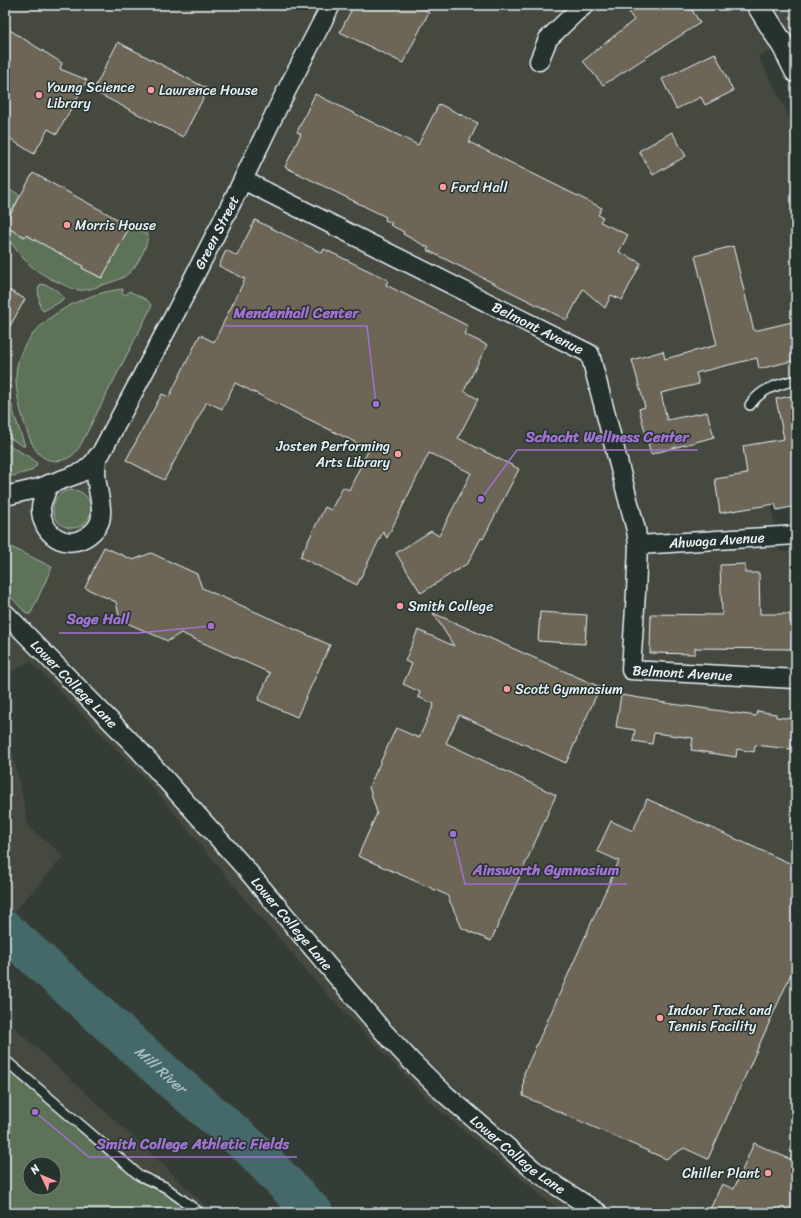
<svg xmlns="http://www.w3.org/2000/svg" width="801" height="1218" font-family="Sriracha,sans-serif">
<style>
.built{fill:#45493f;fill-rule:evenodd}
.green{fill:#5d7358;stroke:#a2b2a8;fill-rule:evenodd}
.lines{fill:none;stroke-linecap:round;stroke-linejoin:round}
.river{stroke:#44676b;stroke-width:39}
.building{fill:#6d6556;stroke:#e8f1f8}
.service-casing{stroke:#e8f1f8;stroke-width:12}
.minor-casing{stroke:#e8f1f8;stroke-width:21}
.secondary-casing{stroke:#e8f1f8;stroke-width:25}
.service{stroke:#26332d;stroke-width:9}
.minor{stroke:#26332d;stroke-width:18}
.secondary{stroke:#26332d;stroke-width:22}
.poi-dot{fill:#ff9aa2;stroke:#26332d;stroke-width:1.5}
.labels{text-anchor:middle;stroke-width:3;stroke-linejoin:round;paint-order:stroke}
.poi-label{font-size:14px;fill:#e8f1f8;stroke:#26332d;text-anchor:start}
.street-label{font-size:14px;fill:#e8f1f8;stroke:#26332d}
.water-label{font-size:15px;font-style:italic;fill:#a6bac0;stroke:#26332d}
.leader{fill:none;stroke:#a171d3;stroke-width:1.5}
.callout-dot{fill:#a171d3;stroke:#26332d;stroke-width:1.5}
.callout-label{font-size:15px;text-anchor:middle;font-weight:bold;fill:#a171d3;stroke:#26332d;stroke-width:3;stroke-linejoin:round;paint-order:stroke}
</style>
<rect width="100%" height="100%" fill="#343d35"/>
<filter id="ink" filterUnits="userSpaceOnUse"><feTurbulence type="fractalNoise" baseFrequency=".025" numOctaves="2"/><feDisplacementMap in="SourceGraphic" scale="8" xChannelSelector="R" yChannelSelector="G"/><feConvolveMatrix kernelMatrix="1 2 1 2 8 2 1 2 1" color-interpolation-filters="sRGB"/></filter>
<g filter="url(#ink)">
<!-- built -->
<path class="built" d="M5,5h791v39l-38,12 25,48 13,29v306l-36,7 20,106 16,-2v663h-229l-22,-14 -112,-94 -107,-112 -76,-88 -99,-120 -121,-124 -25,15z
M5,718l24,109 35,29 -59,66z
M5,1019l154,142 54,52h-208zM30,1164h24v24h-24z"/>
<!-- green -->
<path class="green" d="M5,189l10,3 5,4 -15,28z
M130,226l18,9c-1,9 -4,16 -8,23 -9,18 -20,22 -38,27 -8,3 -16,6 -24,5 -6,-1 -12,-4 -18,-7 -19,-8 -32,-17 -45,-35 -5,-7 -10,-12 -10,-21l19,10 2,-2 57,31 -1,2 19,10z
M41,284c8,1 18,7 23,13l-2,3 -2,2 -17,9 -3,-4 -2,-18z
M123,289l-1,4 4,2 3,-4 18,9 4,5v3l-71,138c-3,4 -6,9 -10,11 -10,6 -23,5 -31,-3 -8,-8 -14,-28 -17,-39 -5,-18 -9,-38 -3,-57 14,-40 65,-65 104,-69z
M5,375l3,1 1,2 1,20 5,19 10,29h-2l-18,-11z
M5,443l26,15 6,5 -1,3 -5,5 -26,7z
M53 509a19 19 0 1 1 38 0a19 19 0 1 1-38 0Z
M5,544l47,23 -21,46 -2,1h-2l-22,-23z
M5,1061l135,115 60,37h-195zM30,1164h24v24h-24z"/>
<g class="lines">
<!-- river -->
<path class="river" id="s1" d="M5,930l168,151 77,66 64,66"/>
</g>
<!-- building -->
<path class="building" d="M354,5h61l14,7 -26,51 -63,-31z
M642,5h47l11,18 -97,62 -20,-24 51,-41 -5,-7z
M5,27l57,36 -2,6 27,11 -30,54 -9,-5 -14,25 -19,-12 -10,-8z
M118,42l90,47 -25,48 -90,-46z
M715,53l18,38 -28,14 -4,-8 -25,12 -14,-30z
M315,94l103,51 21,-41 39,19 -9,19 133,66 -4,7 5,2 -3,5 28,13 -9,17 22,11 -19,37 -11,-5 -6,13 -22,-19 -16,31 -140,-70 2,-2 -26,-14 1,-2 -14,-7 2,-2 -7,-3 1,-3 -101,-50 16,-33 -4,-2z
M672,132l14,24 -33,19 -14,-24z
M33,173l97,53 -28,52 -20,-10 1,-2 -57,-31 -1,2 -20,-11v-2z
M255,220l67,33 2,-4 64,31 -2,5 82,41 -4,8 23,11 -23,46 14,8 -20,39 61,31 -36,70 -2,-1 -13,25 -47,30 -25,-40 35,-22 8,5 32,-63 -42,-20 -42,85 -4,-6 -26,53 -57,-28 25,-50 6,3 12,-23 6,3 20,-41 -134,-66 -13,26 -15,-7 -43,78 -38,-20 36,-66 7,3 31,-62 14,7 31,-63 -26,-13 7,-16 11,6z
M733,246l21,85 42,-10v39l-37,9 -2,-11 -61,15 3,11 -38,9 6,27 40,-8 7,25 -63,17 -12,-45 6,-2 -13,-47 31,-9 2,8 52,-14 -22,-89z
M5,288l20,11 -20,36z
M796,395v63h-1l1,5v43l-19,4 -2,-6 -55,9 -5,-34 32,-5 -4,-28 41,-7 -8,-40z
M104,547l29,13 18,-7 46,21 5,14 128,57 -33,72 -39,-17 12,-27 -89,-40 -13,8 -48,-21 -4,-18 -31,-14z
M745,564v9h14l1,41h30v8h6v22h-4l-1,5 -96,-1v6l-45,-1 1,-39 71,1 -2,-50z
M540,612l47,3 -2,29 -47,-3z
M433,613l167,74 -34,76 -107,-48 -13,28 110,52 -65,146 -29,-13 -15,-33 -89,-39 19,-43 -8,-26 27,-59 23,10 15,-34 -16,-7 2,-5 -17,-8 9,-20 -7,-3 13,-31 36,16z
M621,695l38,6v1l97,14 1,-5 19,3v3l19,2 -4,30 -36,-4 -1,7 -17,-3 -1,8 -45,-7 2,-12 -39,-5 -2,11 -19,-3 2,-11 -19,-3z
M647,799l149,67v97l-88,196 -24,-11 -18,11 -143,-63 1,-23 95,-212 -22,-10 14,-30 22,10z
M754,1143l42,19v51h-88l14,-29 12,5z"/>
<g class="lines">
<!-- service casing -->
<g class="service-casing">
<path id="service" d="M750,405c12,-17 27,-20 46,-25
M5,1060l135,116 25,11 35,26"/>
</g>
<!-- minor casing -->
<g class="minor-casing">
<g id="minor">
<path d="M539,61l9,-22 28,-27 9,-7"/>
<path id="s2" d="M243,180l347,174 46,176 2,15 -2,47 -5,78 165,9"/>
<path d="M49,484c-2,7 -7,16 -8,23 -1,27 25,45 48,28 4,-3 9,-8 11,-14 4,-13 -4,-34 -4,-48 0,-5 1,-11 1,-16"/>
<path id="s3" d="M5,496l34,-8 36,-13 9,-4 9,-8 8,-10 75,-141 59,-116 43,-89 53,-102"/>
<path id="s4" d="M638,545l158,-10"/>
<path id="s5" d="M5,613l134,137 106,118 137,162 29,31 35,34 88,75 23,16 42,27"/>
</g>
</g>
<!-- secondary casing -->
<g class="secondary-casing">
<path id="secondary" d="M758,5l26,42 12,24"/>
</g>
<!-- service -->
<use href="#service" class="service"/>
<!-- minor -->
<use href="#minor" class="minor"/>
<!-- secondary -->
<use href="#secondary" class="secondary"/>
</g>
</g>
<!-- markers -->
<g class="poi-dot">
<circle cx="151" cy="90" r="4"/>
<circle cx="39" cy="95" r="4"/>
<circle cx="443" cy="187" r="4"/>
<circle cx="67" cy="225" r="4"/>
<circle cx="398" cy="454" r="4"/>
<circle cx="400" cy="606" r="4"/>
<circle cx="507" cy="689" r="4"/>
<circle cx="660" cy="1018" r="4"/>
<circle cx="768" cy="1173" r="4"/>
</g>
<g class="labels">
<!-- poi labels -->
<g class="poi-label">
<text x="47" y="92">Young Science<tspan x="47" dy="16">Library</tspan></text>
<text x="159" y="95">Lawrence House</text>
<text x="451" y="192">Ford Hall</text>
<text x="75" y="230">Morris House</text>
<text x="390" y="451" text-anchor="end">Josten Performing<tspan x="390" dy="16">Arts Library</tspan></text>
<text x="408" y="611">Smith College</text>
<text x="515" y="694">Scott Gymnasium</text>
<text x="668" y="1015">Indoor Track and<tspan x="668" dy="16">Tennis Facility</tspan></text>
<text x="760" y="1178" text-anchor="end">Chiller Plant</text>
</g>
<!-- street labels -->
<g class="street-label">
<text dy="5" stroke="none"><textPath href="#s3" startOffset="357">Green Street</textPath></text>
<text dy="5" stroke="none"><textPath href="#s2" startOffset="330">Belmont Avenue</textPath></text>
<text dy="5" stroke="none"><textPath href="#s4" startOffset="79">Ahwaga Avenue</textPath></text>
<text dy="5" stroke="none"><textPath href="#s2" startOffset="762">Belmont Avenue</textPath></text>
<text dy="5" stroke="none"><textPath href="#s5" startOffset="99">Lower College Lane</textPath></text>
<text dy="5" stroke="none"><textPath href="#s5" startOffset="423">Lower College Lane</textPath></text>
<text dy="5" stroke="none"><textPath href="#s5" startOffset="747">Lower College Lane</textPath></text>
</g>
<!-- water labels -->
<g class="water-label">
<text dy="5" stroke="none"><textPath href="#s1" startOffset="209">Mill River</textPath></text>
</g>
</g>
<!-- callouts -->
<path class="leader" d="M376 404L367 326H225M481 499L517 450H698M211 626L138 633H59M453 834L465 884H627M35 1112L89 1157H297"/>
<g class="callout-dot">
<circle cx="376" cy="404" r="4"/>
<circle cx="481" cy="499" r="4"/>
<circle cx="211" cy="626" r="4"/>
<circle cx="453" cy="834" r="4"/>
<circle cx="35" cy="1112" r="4"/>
</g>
<g class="callout-label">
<text x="296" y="318">Mendenhall Center</text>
<text x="607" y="442">Schacht Wellness Center</text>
<text x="98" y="624">Sage Hall</text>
<text x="546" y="875">Ainsworth Gymnasium</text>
<text x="193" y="1149">Smith College Athletic Fields</text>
</g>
<!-- margin -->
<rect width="801" height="1218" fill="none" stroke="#26332d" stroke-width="20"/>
<rect x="10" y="10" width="781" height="1198" fill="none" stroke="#e8f1f8" stroke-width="1.5" filter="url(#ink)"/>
<!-- north arrow -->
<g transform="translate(42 1176) rotate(314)"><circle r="19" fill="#26332d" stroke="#747f7e"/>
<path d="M0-3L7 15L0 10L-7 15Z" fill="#ff9aa2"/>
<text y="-6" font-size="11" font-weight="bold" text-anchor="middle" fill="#e8f1f8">N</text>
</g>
</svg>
